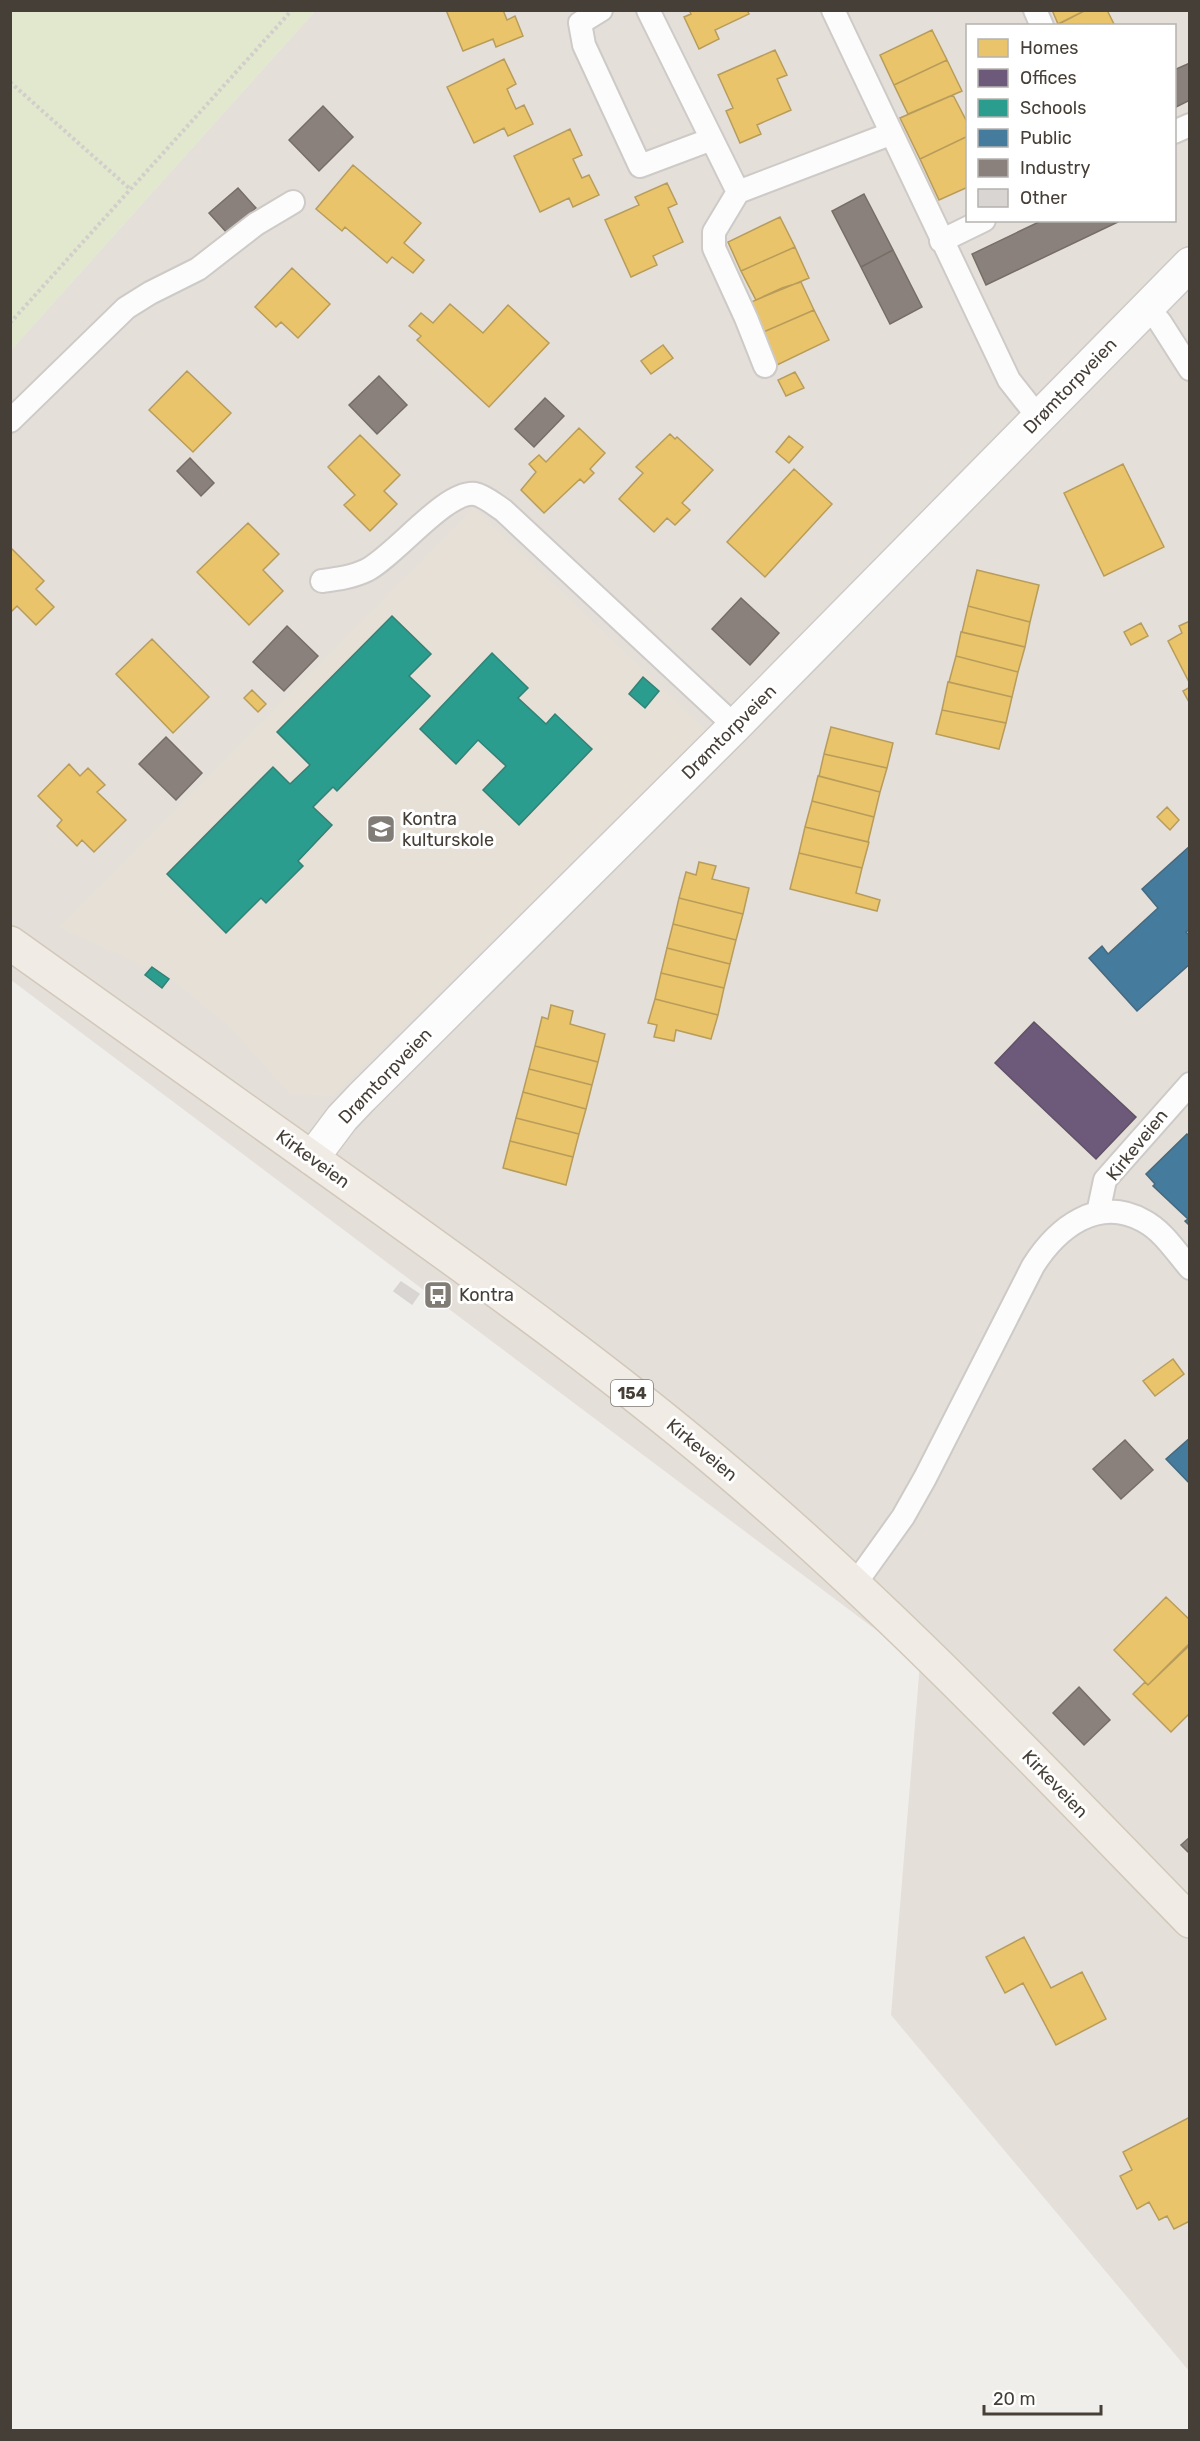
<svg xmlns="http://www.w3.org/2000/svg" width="1200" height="2441" font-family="Rubik,sans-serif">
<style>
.residential{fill:#e4dfd9;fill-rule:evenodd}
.education{fill:#e6e0d7}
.green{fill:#e1e8cd}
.homes{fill:#e9c46a;stroke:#b89c5b;stroke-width:1.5}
.offices{fill:#6d597a;stroke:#615166;stroke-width:1.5}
.schools{fill:#2a9d8f;stroke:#328175;stroke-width:1.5}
.public{fill:#457b9d;stroke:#45697e;stroke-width:1.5}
.industry{fill:#8a817c;stroke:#766d67;stroke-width:1.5}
.building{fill:#d8d5d2;stroke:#d8d5d1;stroke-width:1.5}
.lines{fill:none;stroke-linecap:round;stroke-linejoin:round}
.lane-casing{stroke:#cdcac7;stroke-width:26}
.street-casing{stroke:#cdcac7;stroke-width:36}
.primary-casing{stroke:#d1c8ba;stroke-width:36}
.path{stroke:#d1cecb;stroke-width:4;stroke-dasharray:3 3;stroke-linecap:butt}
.lane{stroke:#fdfcfc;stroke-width:22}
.street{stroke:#fdfcfc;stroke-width:33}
.primary{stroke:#f0ebe5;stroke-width:33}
.labels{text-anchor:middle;stroke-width:6;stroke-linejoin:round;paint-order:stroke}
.shield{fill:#fff;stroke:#7e7973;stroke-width:1.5}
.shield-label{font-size:16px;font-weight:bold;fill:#463f37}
.street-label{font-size:18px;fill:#463f37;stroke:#fff}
.poi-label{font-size:18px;fill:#463f37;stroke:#fff;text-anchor:start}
</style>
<rect width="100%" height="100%" fill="#f0eeeb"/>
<!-- residential -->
<path class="residential" d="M315,11h874v2360l-298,-356 29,-352 -909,-683v-630zM968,26h206v194h-206z"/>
<!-- education -->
<path class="education" d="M474,508l233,223 -374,365 -42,-2 -66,-72 -58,-46 -108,-49z"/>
<!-- green -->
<path class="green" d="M11,10l304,1 -304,339 -1,-339z"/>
<!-- homes -->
<path class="homes" d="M446,10h57l4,10 8,-4 8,20 -27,11 -3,-8 -30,12z
M689,10h58l2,4 -34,16 4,9 -20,10 -15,-32 7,-3z
M1052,10h34l-28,14z
M1107,10l8,16h-60l31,-16z
M932,30l15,30 -53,25 -14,-30z
M775,50l12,25 -10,4 14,31 -34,15 4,9 -21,9 -14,-32 7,-3 -15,-33z
M504,59l12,25 -9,5 9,20 8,-4 9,19 -25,12 -4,-8 -30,15 -27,-56z
M947,60l15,31 -54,23 -14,-29z
M953,95l15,29v12l-48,23 -20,-41z
M570,129l12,26 -9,4 9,19 7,-3 10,20 -26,12 -4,-9 -29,14 -26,-56z
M968,136v51l-29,13 -19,-41z
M353,165l68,58 -17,20 20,17 -11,13 -21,-16 -5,6 -42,-36 -3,4 -26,-22z
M667,183l10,21 -9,4 15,34 -30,14 4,9 -26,12 -26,-57 34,-15 -4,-8z
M780,217l15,30 -54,24 -13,-29z
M795,247l14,31 -53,22 -15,-29z
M292,268l38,36 -32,34 -17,-16 -5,5 -21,-20z
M801,282l13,28 -53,23 -14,-29 35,-16z
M450,304l33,29 25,-28 41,38 -60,64 -72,-67 4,-4 -12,-10 12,-13 12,10z
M814,310l15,30 -52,25 -16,-32z
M663,345l10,13 -22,16 -10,-13z
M187,371l44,42 -38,39 -44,-42z
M795,372l9,16 -18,8 -8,-16z
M579,428l26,25 -15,16 4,4 -10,10 -4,-4 -36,34 -23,-23 15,-18 -7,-8 10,-9 7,7z
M670,434l5,5 2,-2 36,33 -31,33 8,7 -15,15 -8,-7 -13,14 -35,-33 24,-26 -7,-6z
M360,435l40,40 -16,16 13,13 -27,27 -26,-26 11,-10 -27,-28z
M789,436l14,11 -14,16 -13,-11z
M1123,464l41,83 -60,29 -40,-83z
M794,469l38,35 -67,73 -38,-35z
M248,523l31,31 -16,16 20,21 -34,34 -52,-53z
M10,547l34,34 -8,8 18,18 -18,18 -19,-19 -7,7z
M977,570l62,15 -9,37 -62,-16z
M968,606l62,16 -5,25 -63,-15z
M1190,621v63l-22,-43 14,-8 -3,-7z
M1141,623l7,13 -17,9 -7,-13z
M961,632l64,15 -7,25 -62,-16z
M152,639l57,58 -36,36 -57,-59z
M956,656l62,16 -6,25 -63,-15z
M948,682l64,15 -6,26 -64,-13z
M1190,687v17l-7,-13z
M252,690l14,14 -8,8 -14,-14z
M942,710l64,13 -7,26 -63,-15z
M831,727l62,16 -6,25 -63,-14z
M824,754l63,14 -7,24 -61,-16z
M69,764l11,12 8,-8 17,17 -8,7 29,28 -32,32 -12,-12 -5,6 -20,-20 5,-6 -24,-24z
M818,776l62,16 -6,25 -62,-16z
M812,801l62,16 -6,25 -63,-15z
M1167,807l12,13 -9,10 -13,-13z
M805,827l64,15 -7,26 -63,-15z
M799,853l63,15 -6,25 24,7 -3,11 -87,-22z
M699,862l17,4 -4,13 37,9 -6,26 -64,-16 7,-26 10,3z
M679,898l64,16 -7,26 -63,-16z
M673,924l63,16 -6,24 -63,-16z
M667,948l63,16 -6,24 -63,-15z
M661,973l63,15 -6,27 -63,-16z
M655,999l63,16 -7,24 -35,-9 -2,11 -20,-4 3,-12 -9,-2z
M551,1005l22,6 -3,13 35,10 -7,28 -63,-16 7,-29 6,2z
M535,1046l63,16 -6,23 -63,-16z
M529,1069l63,16 -6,24 -63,-17z
M523,1092l63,17 -7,25 -63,-16z
M516,1118l63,16 -6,23 -63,-16z
M510,1141l63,16 -7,28 -63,-17z
M1173,1359l11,15 -29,22 -12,-15z
M1166,1597l24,23v25l-42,40 -34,-35z
M1189,1644l1,69 -19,19 -38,-38 12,-12 3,3z
M1024,1937l27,51 31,-16 24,47 -50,26 -33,-62 -18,10 -19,-36z
M1190,2117v104l-16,8 -7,-13 -8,4 -10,-18 -12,7 -17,-33 12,-6 -9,-18z"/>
<!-- offices -->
<path class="offices" d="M1034,1022l102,95 -40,42 -101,-96z"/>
<!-- schools -->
<path class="schools" d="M392,616l39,38 -22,22 21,20 -93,95 -4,-4 -20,20 19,18 -34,36 5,5 -37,37 -5,-5 -35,35 -59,-59 106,-107 17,17 20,-19 -33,-33z
M492,653l36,35 -10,10 28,26 9,-10 37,35 -73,76 -36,-35 23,-24 -28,-26 -22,24 -36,-35z
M643,677l16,14 -14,17 -16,-14z
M152,967l17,12 -7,9 -17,-13z"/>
<!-- public -->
<path class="public" d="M1190,846v83l-4,3 4,4v28l-53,47 -48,-53 13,-12 6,8 50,-46 -16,-19z
M1187,1134l3,2v90l-5,-5 3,-2 -35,-33 2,-2 -9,-10z
M1190,1438v46l-24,-25z"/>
<!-- industry -->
<path class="industry" d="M1190,63v37l-16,8v-38z
M323,106l30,31 -34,34 -30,-31z
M238,188l18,20 -29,25 -18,-20z
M864,194l29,56 -32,17 -29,-56z
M1043,220h79l-136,65 -14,-31z
M893,250l29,57 -32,17 -29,-57z
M379,376l28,29 -30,29 -28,-29z
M545,398l19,18 -30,31 -19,-18z
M190,458l24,25 -13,13 -24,-25z
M741,598l38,35 -29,32 -38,-36z
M287,626l31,30 -34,35 -31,-29z
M166,737l36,36 -26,27 -37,-36z
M1125,1440l28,30 -32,29 -28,-30z
M1079,1687l31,33 -26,25 -31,-32z
M1190,1837v17l-9,-9z"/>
<!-- building -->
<path class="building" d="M401,1282l18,12 -7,10 -18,-13z"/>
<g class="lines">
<!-- lane casing -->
<g class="lane-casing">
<path id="lane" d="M601,10l-21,13 4,22 56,121 72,-27
M648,10l90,182
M833,10l176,370 30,38
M1035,10l7,16
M1174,132l16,-7
M738,192l-24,40v16l32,70 19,48
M738,192l152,-58
M941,241l43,-21
M1147,307l13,15 30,47
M10,421l116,-113 24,-15 48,-24 58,-45 37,-22
M322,581c15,-2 31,-4 45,-11 30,-16 79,-80 108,-76 10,2 20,11 28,16l232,216
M1098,1213l7,-33 85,-96
M855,1584l48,-67 22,-39 108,-212c24,-38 65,-71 111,-45 19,10 32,31 46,47"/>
</g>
<!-- street casing -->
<g class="street-casing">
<path id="street" d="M312,1158l30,-40 19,-20 374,-372 455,-462"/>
</g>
<!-- primary casing -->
<g class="primary-casing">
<path id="primary" d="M10,943c122,87 243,173 365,260 117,84 234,168 344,261 168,141 318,300 471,457"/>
</g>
<!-- path -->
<path class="path" d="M10,82l120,107
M10,323l282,-313"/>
<!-- lane -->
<use href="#lane" class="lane"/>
<!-- street -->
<use href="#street" class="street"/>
<!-- primary -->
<use href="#primary" class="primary"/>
</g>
<!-- icons -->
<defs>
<g id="school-square" transform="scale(1.5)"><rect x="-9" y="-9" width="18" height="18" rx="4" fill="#827c76" stroke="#fff"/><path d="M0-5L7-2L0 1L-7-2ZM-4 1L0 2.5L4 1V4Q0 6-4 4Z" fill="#fff"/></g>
<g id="bus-square" transform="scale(1.5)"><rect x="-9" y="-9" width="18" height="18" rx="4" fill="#827c76" stroke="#fff"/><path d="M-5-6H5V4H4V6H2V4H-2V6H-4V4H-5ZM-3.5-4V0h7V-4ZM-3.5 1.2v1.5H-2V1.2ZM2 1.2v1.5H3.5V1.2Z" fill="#fff"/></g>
</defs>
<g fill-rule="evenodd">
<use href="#school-square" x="381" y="829"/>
<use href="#bus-square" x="438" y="1295"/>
</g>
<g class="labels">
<!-- shield labels -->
<rect class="shield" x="611" y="1380" width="42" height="26" rx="4.5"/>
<g class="shield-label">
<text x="632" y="1399">154</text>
</g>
<!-- street labels -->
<g class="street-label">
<text transform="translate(1070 386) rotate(-46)" y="6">Drømtorpveien</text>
<text transform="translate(729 732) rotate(-45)" y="6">Drømtorpveien</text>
<text transform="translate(385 1076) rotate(-46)" y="6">Drømtorpveien</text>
<text transform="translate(1137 1145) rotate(-51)" y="6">Kirkeveien</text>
<text transform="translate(313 1159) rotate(36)" y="6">Kirkeveien</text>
<text transform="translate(702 1450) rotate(40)" y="6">Kirkeveien</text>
<text transform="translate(1055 1784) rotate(46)" y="6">Kirkeveien</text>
</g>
<!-- poi labels -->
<g class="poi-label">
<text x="402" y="825">Kontra<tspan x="402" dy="21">kulturskole</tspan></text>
<text x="459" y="1301">Kontra</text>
</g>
</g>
<!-- border -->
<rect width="1200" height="2441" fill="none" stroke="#463f37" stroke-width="24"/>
<!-- legend -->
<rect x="966" y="24" width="210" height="198" fill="#ffffff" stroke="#b5b2af" stroke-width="1.5"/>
<rect x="978" y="39" width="30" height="18" fill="#e9c46a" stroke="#b5b2af" stroke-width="1.5"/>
<text x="1020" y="54" font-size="18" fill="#463f37">Homes</text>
<rect x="978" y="69" width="30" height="18" fill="#6d597a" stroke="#b5b2af" stroke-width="1.5"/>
<text x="1020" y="84" font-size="18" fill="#463f37">Offices</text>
<rect x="978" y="99" width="30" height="18" fill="#2a9d8f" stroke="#b5b2af" stroke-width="1.5"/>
<text x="1020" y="114" font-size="18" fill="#463f37">Schools</text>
<rect x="978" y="129" width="30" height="18" fill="#457b9d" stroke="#b5b2af" stroke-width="1.5"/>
<text x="1020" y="144" font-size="18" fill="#463f37">Public</text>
<rect x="978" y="159" width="30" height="18" fill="#8a817c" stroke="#b5b2af" stroke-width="1.5"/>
<text x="1020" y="174" font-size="18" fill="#463f37">Industry</text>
<rect x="978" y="189" width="30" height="18" fill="#d8d5d2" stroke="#b5b2af" stroke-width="1.5"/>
<text x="1020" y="204" font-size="18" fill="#463f37">Other</text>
<!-- scale -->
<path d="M984 2405v9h117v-9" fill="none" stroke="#463f37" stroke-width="3"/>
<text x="993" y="2405" font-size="18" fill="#463f37" stroke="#ffffff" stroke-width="4.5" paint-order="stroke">20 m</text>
</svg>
